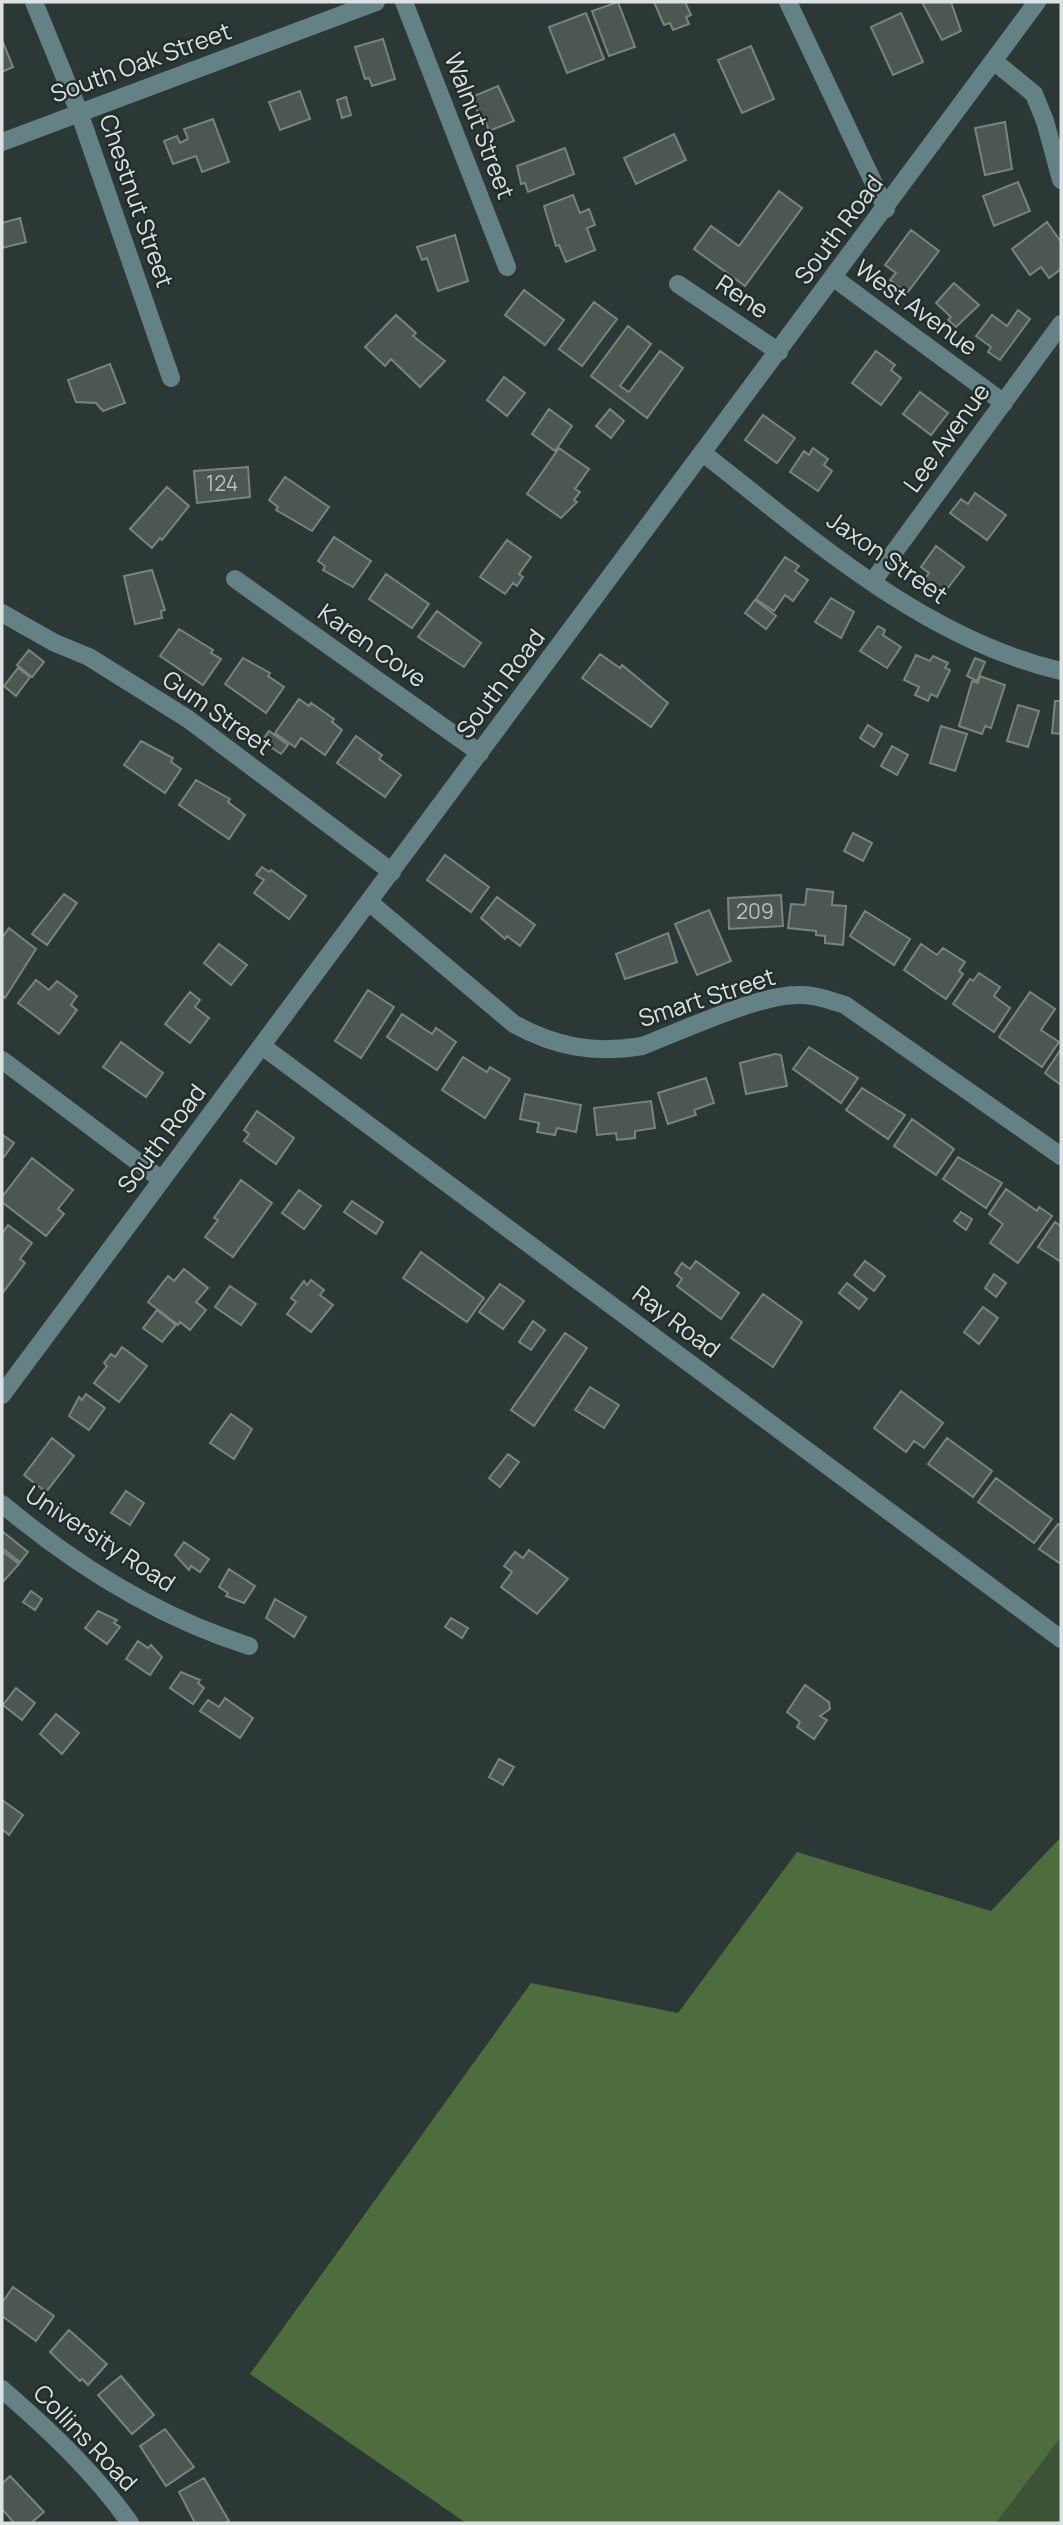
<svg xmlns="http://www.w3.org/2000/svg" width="1063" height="2525" font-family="Manrope,sans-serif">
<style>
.green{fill:#3d5334}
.forest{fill:#4d6d3f}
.building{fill:#4d5751;stroke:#79847e;stroke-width:2}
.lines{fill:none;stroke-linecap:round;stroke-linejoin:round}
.minor{stroke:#648286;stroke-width:18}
.labels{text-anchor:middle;stroke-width:5;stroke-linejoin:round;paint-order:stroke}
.number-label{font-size:21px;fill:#b8bfbd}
.street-label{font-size:24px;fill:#dbe2e1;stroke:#222e2b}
</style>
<rect width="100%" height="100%" fill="#2c3835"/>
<!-- green -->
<path class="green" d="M1061,2437v86h-65z"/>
<!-- forest -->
<path class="forest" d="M1061,1837v600l-65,86h-530l-216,-149 281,-391 147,30 119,-161 194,59z"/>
<!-- building -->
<path class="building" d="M618,2l17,45 -26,9 -17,-45z
M654,2h31l6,13 -5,2 3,7 -16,6 -3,-7 -6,2z
M922,2h29l10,29 -19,9z
M586,13l18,46 -37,14 -18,-46z
M901,13l22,49 -30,13 -22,-48z
M383,39l12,40 -23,7 -3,-8 -4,1 -10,-32z
M2,40l11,27 -11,5z
M751,46l23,53 -32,14 -24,-53z
M498,86l16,35 -25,10 -5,-14 -5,3 -5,-24z
M300,91l10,28 -30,11 -11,-28z
M346,97l5,18 -9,3 -5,-18z
M213,119l16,43 -27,10 -6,-16 -23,8 -9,-23 13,-5 3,7 8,-4 -4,-10z
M1005,122l7,47 -27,6 -10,-47z
M674,134l12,26 -50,24 -12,-26z
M565,148l9,26 -46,18 -3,-9 -4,1 -4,-18z
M1018,182l12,29 -36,15 -11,-30z
M779,191l23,17 -57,78 -51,-37 17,-23 28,20z
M573,195l7,18 9,-4 6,16 -8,3 8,22 -29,12 -7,-17 -3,1 -12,-40z
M20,218l6,24 -24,6v-25z
M1047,222l14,20v27l-12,9 -8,-11 -11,8 -18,-26z
M911,230l28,21 -32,42 -17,-13 6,-7 -11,-8z
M455,235l13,46 -30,10 -11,-33 -5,2 -5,-13z
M954,283l25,22 -23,22 -8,-7 3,-3 -15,-14z
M524,290l40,30 -19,25 -40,-30z
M594,302l23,17 -35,47 -23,-17z
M1018,310l12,9 -30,41 -12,-8 3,-5 -15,-11 16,-21 15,11z
M396,315l20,18 -3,3 32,25 -25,26 -29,-28 -6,7 -20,-19z
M628,326l23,18 -31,42 9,6 31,-41 23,17 -36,50 -56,-42z
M876,351l19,14 -4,5 10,8 -20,27 -29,-22z
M110,364l15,39 -22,8 -7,-8 -20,-1 -8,-22z
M504,377l21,16 -18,23 -20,-16z
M920,392l28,21 -17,22 -28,-21z
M549,409l23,17 -17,25 -23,-17z
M610,409l14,12 -13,17 -15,-12z
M763,415l32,23 -18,25 -32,-23z
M559,448l30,21 -14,20 5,3 -6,8 3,2 -16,16 -34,-24z
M813,448l15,11 -4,6 8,6 -14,20 -28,-19 14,-21 5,4z
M248,467l2,30 -53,6 -3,-32z
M285,477l44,30 -17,24 -36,-21 2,-3 -9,-7z
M167,487l22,19 -27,34 -2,-2 -8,10 -22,-19z
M975,493l31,22 -19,25 -37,-27 11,-14 7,5z
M334,537l37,24 -18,26 -30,-17 2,-4 -7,-5z
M507,540l24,17 -12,17 4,3 -6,9 -4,-3 -8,11 -25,-17z
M936,546l28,21 -21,27 -19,-14 5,-7 -8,-6z
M785,557l14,9 -4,5 13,9 -15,21 -8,-6 -11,16 -18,-12z
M152,570l13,40 -4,1 1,7 -27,6 -11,-48z
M386,574l43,30 -17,24 -43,-29z
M831,598l23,14 -13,26 -26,-16z
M755,600l21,16 -10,13 -21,-16z
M437,611l44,32 -17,24 -46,-30z
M878,626l7,4 -2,5 18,12 -14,21 -27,-17z
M179,629l34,21 -2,3 10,6 -18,26 -43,-29z
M29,650l15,12 -12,15 -15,-12z
M600,654l20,14 2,-3 46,38 -17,24 -69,-49z
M916,655l14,6 3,-5 15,7 -3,5 5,2 -13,27 -6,-3 -3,7 -13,-6 4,-8 -15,-7z
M243,658l27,15 -2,3 16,11 -18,26 -41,-29z
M975,658l10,4 -8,19 -10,-5z
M18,668l12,9 -14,19 -12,-10z
M980,676l25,9 -14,43 -6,-2 -3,8 -23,-8 13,-45 6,2z
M299,699l10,7 2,-3 23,16 -2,3 10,8 -17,25 -24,-17 -6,9 -20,-14z
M1055,701h6v33l-9,-1z
M1018,705l21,6 -11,36 -21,-6z
M868,725l14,9 -8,13 -14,-9z
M941,726l26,8 -12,37 -25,-8z
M269,731l19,14 -7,9 -19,-13z
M356,736l26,19 -3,4 22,16 -16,22 -48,-34z
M141,741l32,17 -2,4 10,7 -16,24 -41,-28z
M892,746l16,9 -11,20 -16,-9z
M196,780l34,19 -2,3 17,13 -16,24 -50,-34z
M853,833l19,10 -9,18 -19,-10z
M445,855l44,32 -18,25 -44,-32z
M262,867l7,5 2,-2 35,26 -17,23 -35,-26 10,-13 -8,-5z
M807,889l26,3 -1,13 14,1 -3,39 -18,-2v-7l-9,-1v-4l-28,-3 3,-24 14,1z
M64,894l13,9 -30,42 -15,-11z
M781,895l2,31 -54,3 -1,-31z
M497,897l38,28 -15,21 -13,-10 -2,3 -24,-21z
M709,910l22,51 -34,14 -22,-51z
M865,911l45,28 -16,26 -44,-29z
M9,928l27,21 -31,49 -3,-3v-57z
M668,933l9,29 -52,17 -9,-25z
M219,944l28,21 -16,20 -27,-22z
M921,944l16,11 6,-7 22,14 -6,9 4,3 -17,25 -42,-29z
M979,973l21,14 -6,9 16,12 -16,24 -41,-28 17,-25 3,2z
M36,980l13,10 8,-9 20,15 -6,9 6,5 -18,24 -41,-31z
M368,990l26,17 -33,51 -26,-17z
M190,992l10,8 -5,7 14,11 -19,25 -25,-19z
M1030,992l25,17 -14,21 18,12 -17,25 -43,-30z
M402,1014l30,20 4,-6 20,14 -19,28 -50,-33z
M121,1042l42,31 -17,24 -43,-30z
M809,1047l49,31 -17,25 -48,-34z
M1061,1049v36l-16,-12z
M775,1054l6,1 6,31 -41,8 -6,-31z
M463,1057l24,15 3,-5 20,12 -25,39 -43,-28z
M706,1078l8,25 -20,7 2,5 -28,9 -10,-31z
M862,1088l43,27 -17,24 -42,-29z
M525,1094l56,11 -5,27 -19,-4 -2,7 -18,-3 2,-9 -19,-4z
M651,1101l4,27 -20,3v7l-18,2 -1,-7 -19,2 -3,-27z
M257,1111l37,27 -18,26 -32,-23 5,-7 -5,-4z
M912,1119l42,30 -18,26 -42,-29z
M3,1135l11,8 -10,14 -2,-2z
M958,1157l44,26 -16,25 -43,-29z
M32,1158l41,32 -15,19 6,5 -18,22 -44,-34v-5z
M241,1180l31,23 -39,54 -28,-20 13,-17 -4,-2z
M1006,1189l31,22 2,-4 13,9 -34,47 -28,-20 13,-19 -14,-10z
M299,1190l22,16 -17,23 -22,-16z
M352,1201l31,21 -7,12 -32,-22z
M961,1212l11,7 -6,11 -12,-9z
M1055,1222l6,4v36l-23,-15z
M8,1225l24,18 -12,16 5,4 -23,31v-60z
M421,1252l63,46 -17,24 -64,-44z
M696,1261l43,32 -18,26 -44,-33 5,-7 -7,-6 7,-10 8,6z
M865,1261l20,15 -11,15 -20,-16z
M184,1269l24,19 -12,14 10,8 -16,20 -10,-8 -2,3 -30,-23 20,-26 6,5z
M994,1274l12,9 -10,14 -11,-9z
M311,1280l13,10 -4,5 13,10 -22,27 -24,-18 9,-12 -5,-4 13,-17 3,4z
M847,1283l20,16 -8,10 -20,-16z
M500,1284l24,17 -21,28 -24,-17z
M230,1286l26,18 -15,21 -26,-18z
M763,1294l39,28 -29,45 -42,-29z
M983,1307l15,11 -19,26 -15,-12z
M157,1310l19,15 -14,17 -19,-14z
M533,1321l12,9 -14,20 -12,-8z
M565,1333l22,15 -53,78 -23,-16z
M122,1347l25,19 -28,36 -25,-19 13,-17 -3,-3 7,-9 4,3z
M590,1387l29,18 -15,23 -29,-18z
M901,1391l42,32 -19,25 -10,-7 -8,11 -32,-24z
M86,1394l19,14 -16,22 -20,-14 10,-19 3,3z
M231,1414l21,15 -18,30 -24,-16z
M52,1438l22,18 -28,36 -22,-17z
M947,1438l45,33 -19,26 -45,-33z
M508,1454l11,8 -19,25 -11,-9z
M996,1478l56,41 -18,24 -56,-41z
M126,1491l18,12 -14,22 -19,-12z
M1058,1524l3,2v38l-22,-15z
M2,1531l26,21 -8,10 -18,-14z
M184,1542l25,17 -9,13 -9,-6 -2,4 -14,-15z
M529,1550l39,29 -31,35 -36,-27 11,-15 -8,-6 11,-14 8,6z
M2,1551l17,13 -17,19z
M229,1569l26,17 -11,17 -18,-7 2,-3 -9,-6z
M31,1591l11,8 -7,11 -12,-8z
M275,1599l31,18 -12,20 -28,-19z
M98,1611l19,9 -3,3 6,4 -13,17 -22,-16z
M451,1618l17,10 -6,10 -17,-11z
M138,1641l10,7 3,-3 11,12 -12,18 -24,-16z
M181,1672l19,8 -2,3 6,5 -11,16 -23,-16z
M805,1685l24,17 1,7 -10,7 7,4 -13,19 -17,-12 3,-5 -13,-10z
M16,1688l19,15 -13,17 -19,-15z
M225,1698l28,20 -13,20 -40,-27 8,-11 11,7z
M56,1714l23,19 -17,21 -22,-20z
M499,1759l15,8 -11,18 -14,-8z
M2,1800l21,15 -14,20 -7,-6z
M13,2287l41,29 -18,25 -34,-25v-13z
M69,2330l38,34 -19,21 -6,-6 -2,2 -30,-29z
M121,2376l33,39 -22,19 -34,-39z
M165,2429l29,38 -28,19 -26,-40z
M10,2476l34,36 -13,11h-17l-12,-14v-25z
M204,2478l25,43 -5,2h-29l-16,-31z"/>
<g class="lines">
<!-- minor -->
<path class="minor" d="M34,2l45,110 92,266
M404,2l103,265
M788,2l98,207
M995,62l39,32 11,27 16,59
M2,142l374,-140
M834,278l170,125
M678,284l101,68
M703,453c108,85 221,186 358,218
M235,579l245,174
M873,581l188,-257
M2,613l53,30 34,14 99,62 204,153
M369,902l145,122c42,23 80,30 128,22 39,-15 116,-51 155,-51 17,-1 32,5 48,10l216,151
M262,1046l799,593
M2,1060l160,120
M2,1395l1035,-1393
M2,1504c73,61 156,113 247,142
M2,2389c47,41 92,83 128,134"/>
</g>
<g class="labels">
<!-- number labels -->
<g class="number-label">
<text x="222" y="491">124</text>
<text x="755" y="919">209</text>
</g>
<!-- street labels -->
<g class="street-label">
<text transform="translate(141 63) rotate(-20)" y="8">South Oak Street</text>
<text transform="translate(479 126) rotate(69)" y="8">Walnut Street</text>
<text transform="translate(136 201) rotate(71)" y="8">Chestnut Street</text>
<text transform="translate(839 230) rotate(-53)" y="8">South Road</text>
<text transform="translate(742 297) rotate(34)" y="8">Rene</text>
<text transform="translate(916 308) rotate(36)" y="8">West Avenue</text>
<text transform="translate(947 438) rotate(-54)" y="8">Lee Avenue</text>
<text transform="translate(887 558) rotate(35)" y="8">Jaxon Street</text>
<text transform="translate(372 646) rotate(35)" y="8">Karen Cove</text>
<text transform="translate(501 684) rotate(-53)" y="8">South Road</text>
<text transform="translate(217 713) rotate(35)" y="8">Gum Street</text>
<text transform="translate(707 998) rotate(-18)" y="8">Smart Street</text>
<text transform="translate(162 1139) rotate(-53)" y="8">South Road</text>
<text transform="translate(676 1322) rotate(37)" y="8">Ray Road</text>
<text transform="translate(100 1539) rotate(33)" y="8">University Road</text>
<text transform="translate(85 2438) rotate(46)" y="8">Collins Road</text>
</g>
</g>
<!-- border -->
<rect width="1063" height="2525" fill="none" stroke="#dbe2e1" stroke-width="7"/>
</svg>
